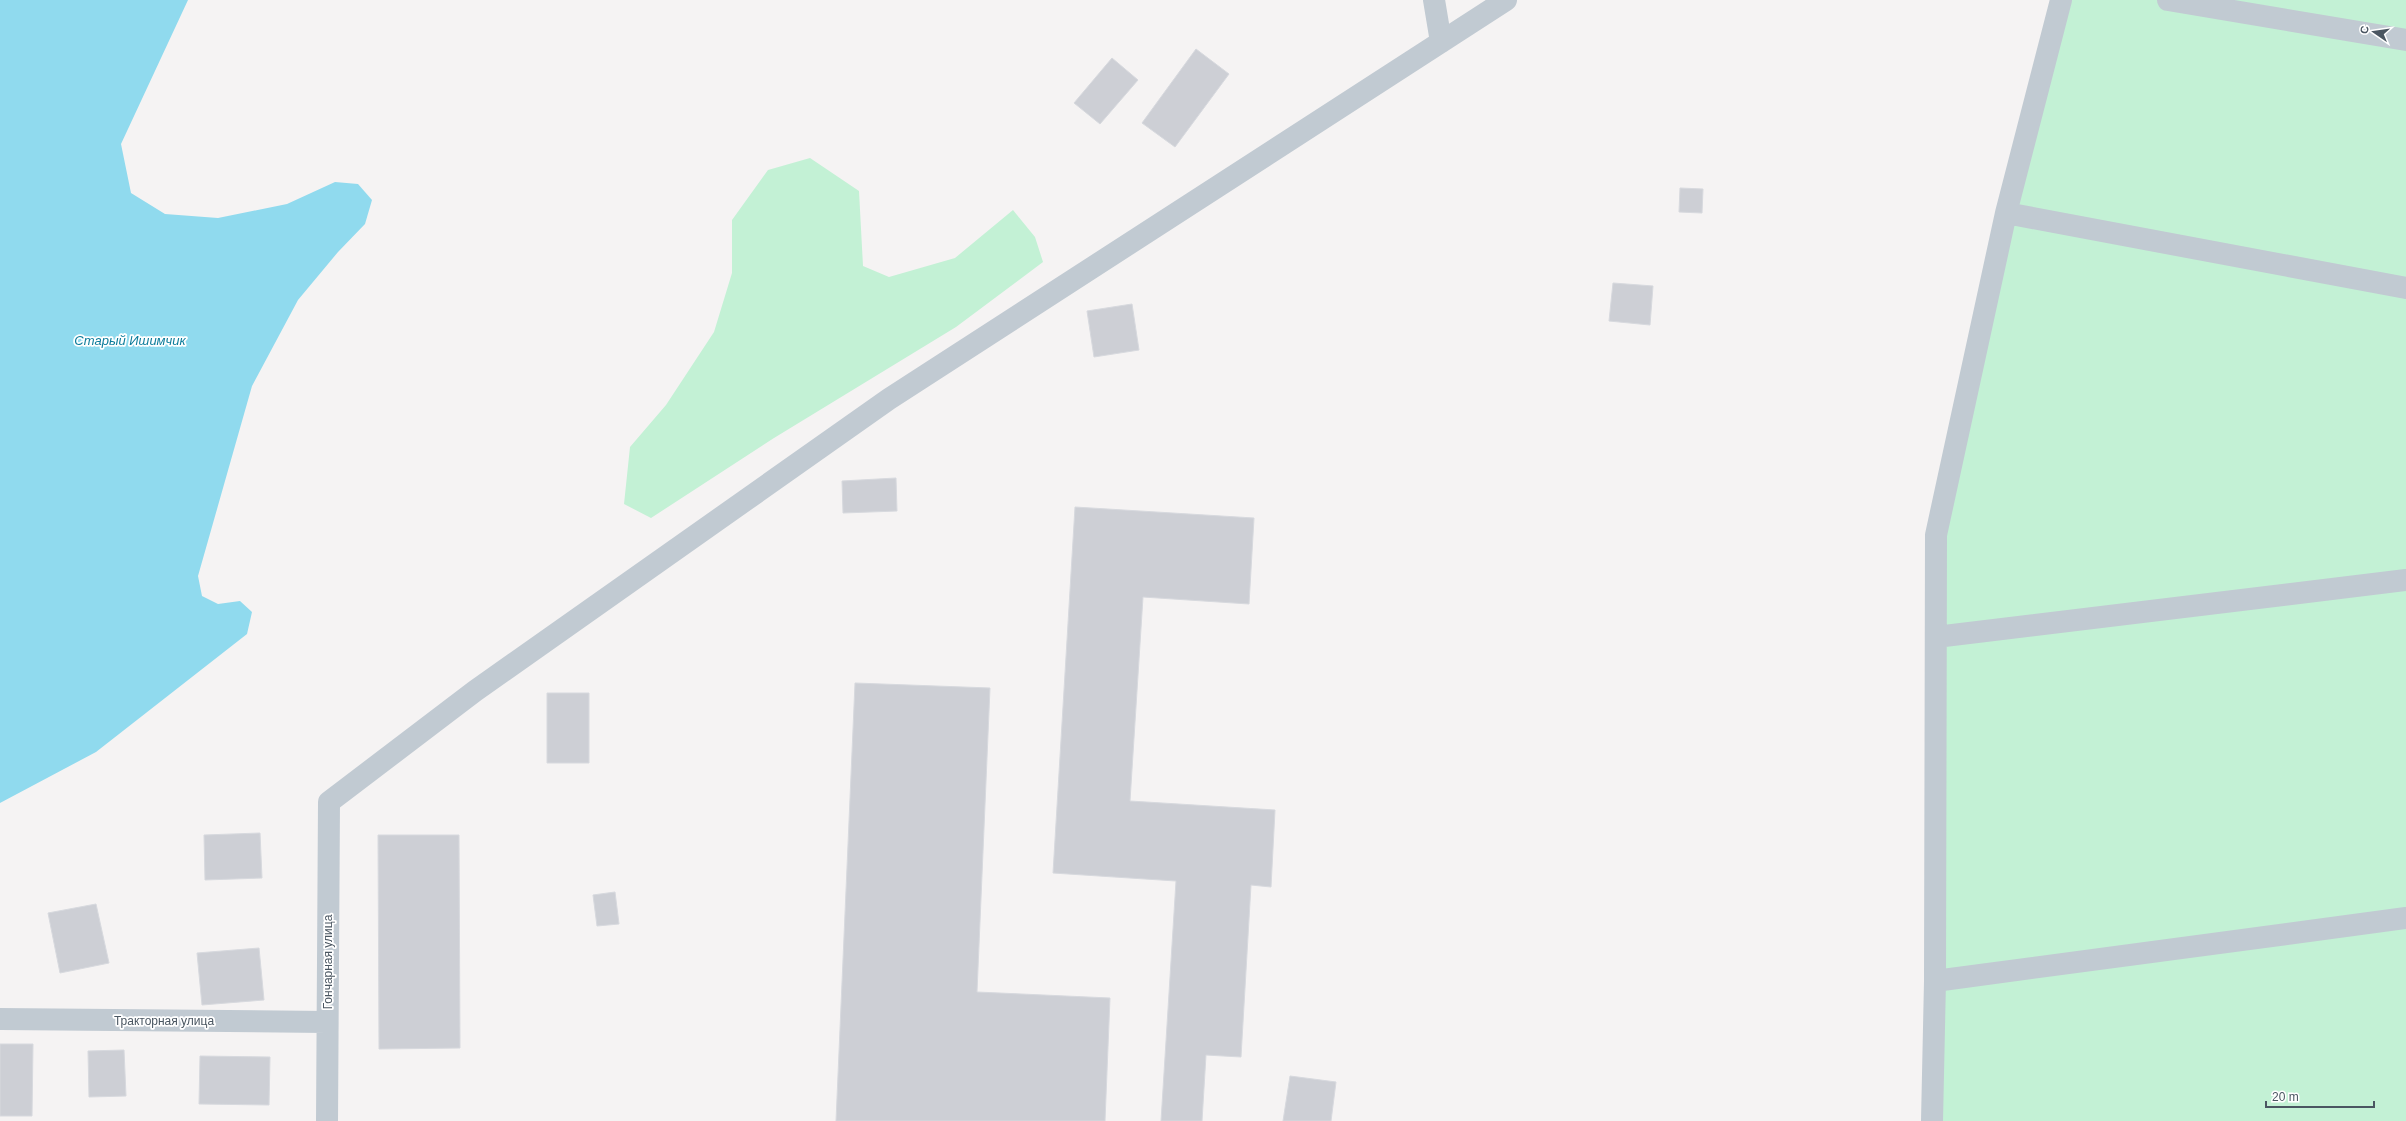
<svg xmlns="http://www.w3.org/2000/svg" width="2406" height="1121" font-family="Arial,sans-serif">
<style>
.green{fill:#c3f1d5}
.water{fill:#90daee}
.building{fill:#cdcfd5;stroke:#d7d9de}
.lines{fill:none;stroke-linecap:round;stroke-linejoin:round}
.minor{stroke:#c1cad2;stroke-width:22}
.labels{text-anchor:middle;stroke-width:3.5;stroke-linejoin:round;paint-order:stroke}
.street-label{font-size:12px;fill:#4a5661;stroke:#fff}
.water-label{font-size:13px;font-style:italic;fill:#0c7c9b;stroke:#fff}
</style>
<rect width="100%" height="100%" fill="#f5f3f3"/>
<!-- green -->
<path class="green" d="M2057,0h349v1121h-472l2,-586z
M810,158l49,33 4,75 26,11 66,-19 58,-48 22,27 8,25 -87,65 -182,111 -123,80 -27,-14 6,-57 36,-42 48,-73 18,-59v-53l36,-50z"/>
<!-- water -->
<path class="water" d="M0,0h188l-67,144 10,49 34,21 53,4 69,-14 48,-22 23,2 14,16 -7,24 -27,28 -40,48 -46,86 -54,190 4,20 16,8 22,-3 12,11 -5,22 -151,118 -96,51z"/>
<!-- building -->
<path class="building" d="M1196,49l33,25 -54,73 -33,-24z
M1112,58l26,22 -38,44 -26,-21z
M1680,188l23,1 -1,24 -23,-1z
M1613,283l40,3 -3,39 -41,-4z
M1132,304l7,46 -45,7 -7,-46z
M896,478l1,33 -54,2 -1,-32z
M1075,507l179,11 -5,86 -106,-7 -13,204 145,9 -4,77 -20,-2 -10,172 -35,-2 -4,66h-41l15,-240 -123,-8z
M855,683l135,5 -13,304 133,6 -5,123h-269z
M547,693h42v70h-42z
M260,833l2,45 -57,2 -1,-45z
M378,835h81l1,213 -81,1z
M615,892l4,32 -22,2 -4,-31z
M96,904l13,59 -49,10 -12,-60z
M259,948l5,52 -62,5 -5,-52z
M0,1044h33l-1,72h-32z
M124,1050l2,46 -37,1 -1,-46z
M200,1056l70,1 -1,48 -70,-1z
M1290,1076l46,6 -5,39h-48z"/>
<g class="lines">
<!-- minor -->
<path class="minor" d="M1434,0l7,42
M2168,0l238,40
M2006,213l400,75
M1936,637l470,-57
M1935,981l471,-63
M0,1019l327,3
M327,1121l2,-319 146,-111 414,-292 617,-399
M1932,1121l3,-140 1,-446 70,-322 55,-213"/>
</g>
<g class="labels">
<!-- street labels -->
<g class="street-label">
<text transform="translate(328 962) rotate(-90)" y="4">Гончарная улица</text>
<text x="164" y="1025">Тракторная улица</text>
</g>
<!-- water labels -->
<g class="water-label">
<text x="130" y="345">Старый Ишимчик</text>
</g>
</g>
<!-- north arrow -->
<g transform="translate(2374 32) rotate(283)" stroke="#ffffff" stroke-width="3" paint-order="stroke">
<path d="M0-3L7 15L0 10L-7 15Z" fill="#4a5661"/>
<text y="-6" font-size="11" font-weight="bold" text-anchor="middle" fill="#4a5661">С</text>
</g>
<!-- scale -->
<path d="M2266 1101v6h108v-6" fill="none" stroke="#4a5661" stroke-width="2"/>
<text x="2272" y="1101" font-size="12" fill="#4a5661" stroke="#ffffff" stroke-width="3" paint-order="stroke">20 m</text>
</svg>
